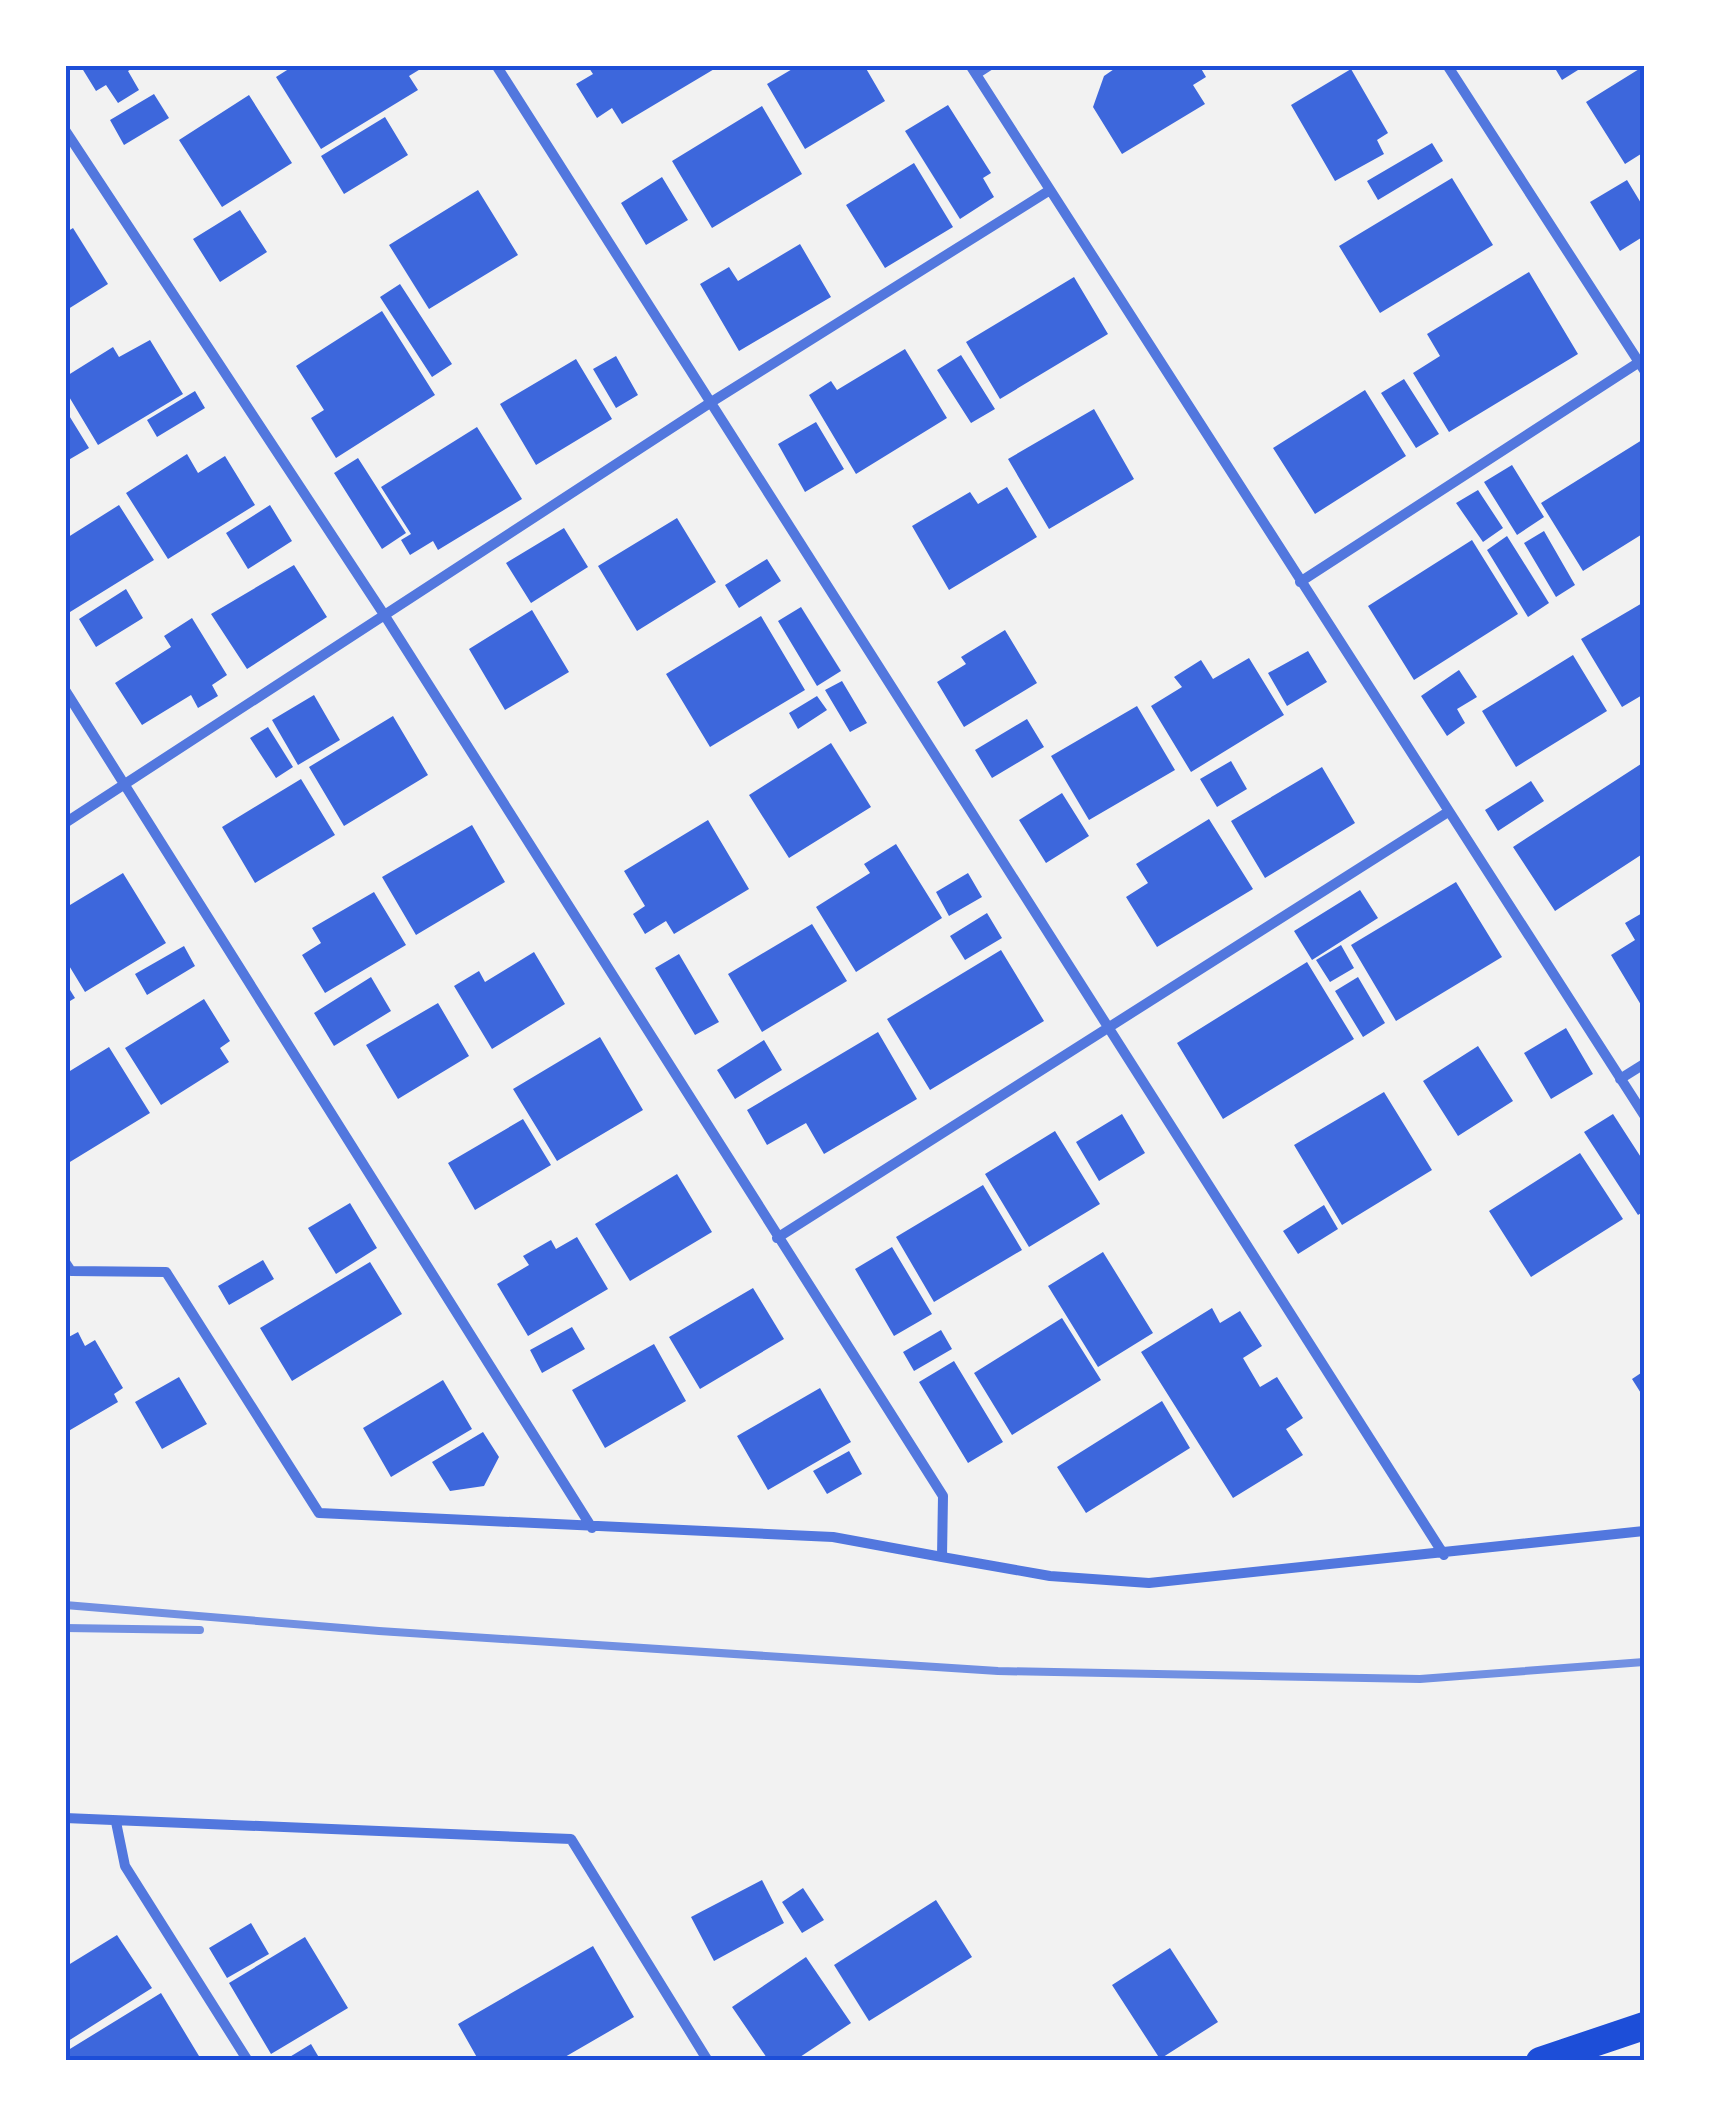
<svg xmlns="http://www.w3.org/2000/svg" width="1709" height="2126" font-family="'Archivo Narrow',sans-serif">
<style>
.building{fill:#3d67dc}
.lines{fill:none;stroke-linecap:round;stroke-linejoin:round}
.minor{stroke:#5277de;stroke-width:10}
.trunk{stroke:#1d4ed8;stroke-width:28}
.rail{stroke:#7290e2;stroke-width:8}
.neatline{fill:none;stroke:#1d4ed8;stroke-width:4}
</style>
<rect width="100%" height="100%" fill="#f2f2f2"/>
<!-- building -->
<path class="building" d="M80,65h58l-10,6 11,19 -21,13 -12,-18 -10,6z
M295,65h132l-18,11 9,14 -97,59 -45,-72z
M587,65h134l-99,59 -10,-16 -15,10 -21,-34 17,-10z
M799,65h65l21,36 -80,48 -38,-65z
M1120,65h79l7,12 -13,8 12,19 -83,50 -29,-47 11,-31z
M1553,65h33l-24,15z
M1644,66v86l-19,12 -39,-62z
M1351,69l37,64 -11,7 7,14 -49,27 -44,-76z
M154,94l15,24 -45,27 -14,-25z
M249,95l43,68 -70,44 -43,-67z
M948,105l43,68 -8,5 11,19 -34,22 -55,-88z
M762,106l40,68 -90,54 -40,-67z
M385,117l23,38 -64,39 -23,-38z
M1432,143l11,18 -65,39 -11,-19z
M914,163l39,64 -68,41 -39,-63z
M662,177l26,43 -42,25 -25,-42z
M1452,178l41,67 -113,68 -41,-67z
M1627,180l17,28v28l-24,15 -30,-49z
M478,190l40,65 -89,54 -40,-64z
M240,210l27,42 -47,30 -27,-43z
M73,228l35,56 -43,27v-78z
M800,244l31,53 -92,54 -39,-67 29,-17 9,14z
M1529,272l49,82 -129,78 -36,-59 27,-17 -13,-22z
M1074,277l34,57 -108,65 -34,-57z
M400,284l52,80 -20,13 -52,-80z
M382,311l53,84 -99,63 -25,-40 13,-8 -28,-44z
M150,340l33,54 -85,51 -33,-55v-13l48,-30 6,10z
M905,349l42,69 -91,56 -47,-79 22,-14 6,9z
M961,355l34,54 -24,14 -34,-53z
M616,356l22,39 -22,13 -23,-39z
M576,359l36,60 -76,46 -36,-61z
M1404,379l35,55 -23,14 -35,-55z
M1365,390l41,66 -91,58 -42,-66z
M195,391l10,17 -48,29 -10,-17z
M65,409l24,39 -24,14z
M1094,409l40,70 -85,50 -41,-70z
M816,422l28,47 -39,23 -27,-48z
M477,427l45,72 -84,51 -5,-9 -23,14 -9,-15 10,-6 -30,-47z
M1642,440l2,93 -61,38 -42,-68z
M187,454l11,19 27,-17 30,49 -87,54 -42,-66z
M358,458l48,75 -24,16 -48,-76z
M1512,465l32,52 -27,18 -33,-53z
M1007,487l30,50 -88,53 -37,-64 58,-34 8,12z
M1478,490l25,38 -20,14 -27,-39z
M119,505l35,55 -84,52 -5,-8v-65z
M270,505l22,36 -44,28 -22,-36z
M677,518l39,64 -79,49 -39,-65z
M564,528l24,39 -57,36 -25,-40z
M1544,531l31,54 -19,12 -32,-54z
M1507,536l42,67 -21,14 -41,-67z
M1472,540l46,74 -104,66 -46,-74z
M767,559l14,22 -42,27 -14,-23z
M294,565l33,52 -80,52 -36,-55z
M126,589l17,29 -47,29 -17,-28z
M1644,602v92l-22,13 -41,-68z
M801,607l40,64 -24,15 -39,-65z
M532,610l37,62 -64,38 -36,-61z
M761,616l44,74 -95,57 -44,-73z
M192,618l35,57 -15,10 6,11 -20,12 -7,-13 -49,30 -27,-42 56,-36 -7,-11z
M1005,630l32,53 -73,44 -27,-45 29,-18 -5,-7z
M1308,651l19,31 -40,24 -19,-33z
M1573,655l34,56 -91,56 -34,-56z
M1249,658l35,57 -93,57 -40,-66 31,-19 -8,-10 27,-17 12,19z
M1459,670l18,27 -20,12 8,14 -18,13 -26,-40z
M842,681l25,42 -17,9 -25,-42z
M314,695l26,45 -42,25 -26,-45z
M817,696l10,14 -29,19 -9,-16z
M1137,706l38,64 -86,50 -38,-64z
M393,716l35,59 -84,51 -35,-59z
M1027,719l17,28 -52,31 -17,-28z
M268,727l25,40 -17,11 -26,-40z
M831,743l40,64 -82,51 -40,-63z
M1231,761l16,28 -30,18 -17,-28z
M1644,762v91l-89,58 -42,-64z
M1322,767l33,56 -90,55 -34,-57z
M301,779l34,56 -80,48 -33,-56z
M1531,781l13,20 -46,30 -13,-21z
M1062,793l27,43 -43,27 -27,-43z
M1209,819l44,70 -96,58 -31,-50 22,-14 -12,-19z
M708,820l41,69 -75,45 -8,-13 -21,13 -12,-20 12,-8 -21,-35z
M472,825l33,57 -89,53 -34,-58z
M896,844l46,74 -86,54 -40,-65 54,-34 -6,-9z
M123,873l43,70 -81,49 -20,-33v-51z
M968,873l14,24 -33,19 -13,-24z
M1456,882l46,75 -106,64 -45,-76z
M1360,890l18,28 -66,42 -18,-29z
M374,892l32,53 -81,48 -23,-38 19,-12 -9,-15z
M1644,912v98l-33,-55 24,-15 -10,-17z
M987,913l15,25 -37,22 -15,-24z
M812,924l35,57 -85,51 -34,-58z
M1341,945l13,23 -24,14 -14,-22z
M184,946l11,20 -48,29 -12,-21z
M1001,950l43,71 -114,69 -43,-71z
M534,952l31,52 -73,45 -38,-63 25,-15 6,11z
M679,954l40,68 -24,13 -40,-67z
M1307,962l47,77 -131,80 -46,-76z
M371,977l20,34 -57,35 -20,-33z
M1358,977l27,46 -22,14 -28,-46z
M65,982l10,16 -10,6z
M204,999l26,42 -10,7 9,14 -68,43 -36,-57z
M438,1003l31,53 -71,43 -32,-54z
M1566,1028l27,46 -42,25 -27,-46z
M878,1032l39,67 -93,55 -18,-31 -39,22 -20,-35z
M600,1037l43,73 -86,51 -44,-72z
M764,1040l18,30 -47,29 -18,-29z
M1478,1046l35,55 -55,35 -35,-55z
M109,1047l41,66 -85,52v-91z
M1384,1092l48,78 -90,55 -48,-80z
M1122,1114l23,39 -46,28 -23,-39z
M1613,1114l31,48v49l-6,4 -54,-83z
M523,1119l28,46 -76,45 -27,-47z
M1055,1131l45,73 -71,43 -44,-73z
M1580,1153l43,66 -92,58 -42,-66z
M677,1174l35,58 -82,49 -35,-57z
M983,1185l39,65 -88,52 -38,-65z
M350,1203l27,45 -41,26 -28,-46z
M1324,1205l14,24 -40,25 -15,-23z
M577,1237l31,52 -80,47 -31,-52 32,-19 -6,-9 28,-16 5,9z
M892,1247l40,67 -38,22 -39,-67z
M1103,1252l50,81 -55,34 -50,-81z
M263,1260l11,19 -45,26 -11,-19z
M370,1262l32,52 -110,67 -32,-53z
M753,1288l31,51 -84,50 -31,-52z
M1212,1308l8,15 20,-12 22,35 -19,12 17,29 17,-10 26,41 -17,11 17,26 -70,43 -92,-146z
M1062,1318l39,62 -89,55 -38,-62z
M572,1327l13,22 -43,24 -12,-23z
M941,1330l11,19 -38,22 -11,-19z
M78,1332l7,14 10,-6 28,48 -9,6 4,8 -53,31v-94z
M654,1344l32,57 -81,47 -33,-58z
M954,1361l49,81 -35,21 -49,-81z
M1644,1371v27l-12,-19z
M179,1377l28,47 -45,25 -27,-47z
M443,1380l29,49 -81,48 -28,-49z
M820,1388l31,54 -83,48 -31,-54z
M1162,1401l28,47 -104,65 -29,-46z
M483,1432l16,25 -15,29 -34,5 -18,-29z
M849,1451l13,23 -35,20 -14,-23z
M762,1880l22,43 -70,38 -23,-44z
M803,1888l21,32 -22,13 -20,-31z
M936,1900l36,57 -103,64 -35,-56z
M251,1923l18,31 -42,24 -18,-30z
M117,1935l35,53 -87,55v-76z
M305,1937l43,71 -77,46 -42,-71z
M593,1946l41,71 -76,44h-79l-21,-37z
M1170,1948l48,74 -58,37 -48,-74z
M806,1957l45,66 -57,38h-25l-37,-54z
M161,1993l41,68h-137v-9z
M311,2044l10,17h-31l-2,-3z"/>
<g class="lines">
<!-- minor -->
<path class="minor" d="M496,65l948,1490
M970,65l674,1050
M1447,65l197,305
M976,74l14,-9
M65,130l320,486 558,880 -1,61 108,19 99,7 495,-52
M1300,582l344,-223
M65,690l527,838
M65,823l648,-422 337,-211
M1620,1079l24,-15
M777,1238l671,-426
M65,1262l6,9 95,1 153,241 514,24 109,20
M65,1818l506,21 137,222
M116,1822l9,44 123,195"/>
<!-- trunk -->
<path class="trunk" d="M1540,2061l104,-35"/>
<!-- rail -->
<path class="rail" d="M65,1605l314,26 619,40 422,8 224,-17
M65,1628l135,2"/>
</g>
<!-- border -->
<rect width="1709" height="2126" fill="none" stroke="#ffffff" stroke-width="135"/>
<rect x="68" y="68" width="1574" height="1990" class="neatline"/>
</svg>
